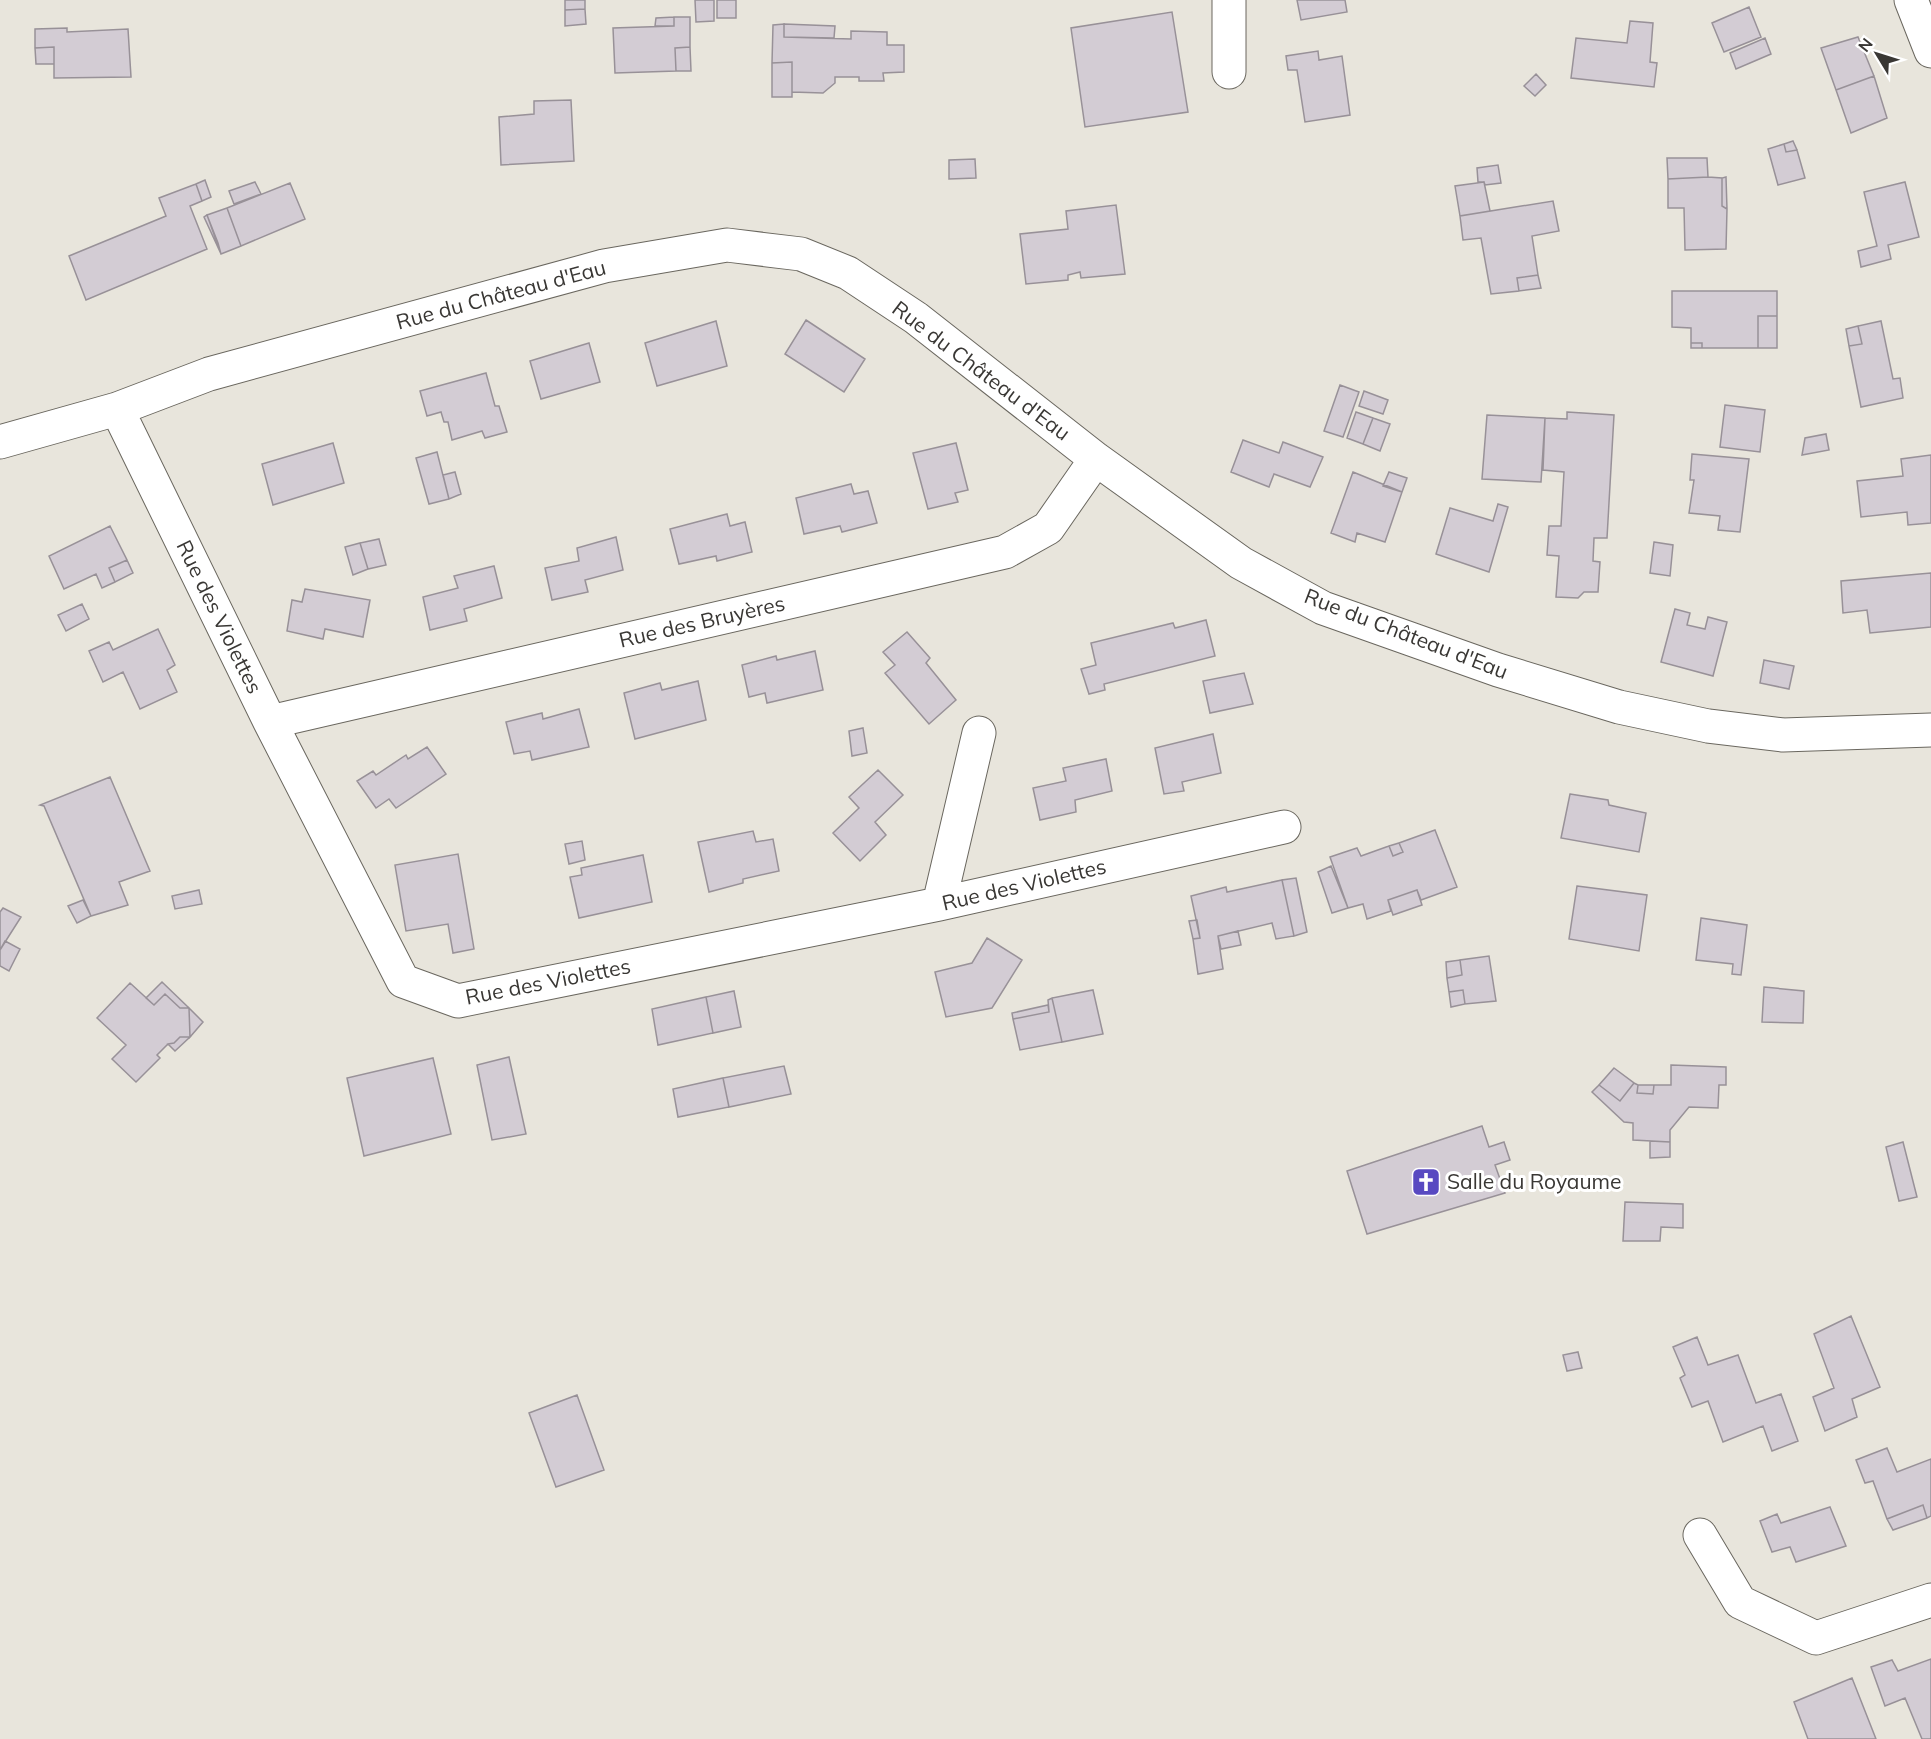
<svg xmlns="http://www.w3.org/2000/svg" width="1931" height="1739" font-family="Mulish,sans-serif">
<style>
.building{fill:#d3ccd4;stroke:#989198;stroke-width:1.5}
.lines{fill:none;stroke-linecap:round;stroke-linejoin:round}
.minor-casing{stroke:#6a675f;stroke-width:35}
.minor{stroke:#fff;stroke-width:33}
.labels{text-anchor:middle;stroke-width:6;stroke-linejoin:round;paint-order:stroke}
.street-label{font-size:21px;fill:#393734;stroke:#fff}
.poi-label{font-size:21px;fill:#393734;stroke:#fff;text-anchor:start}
</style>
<rect width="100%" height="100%" fill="#e8e5dc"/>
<!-- building -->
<path class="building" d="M565,0h20v9l-20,1z
M695,0h19v21l-18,1z
M717,0h19v18h-19z
M1297,0h48l2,12 -46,8z
M1749,7l12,30 -37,15 -12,-29z
M585,9l1,15 -21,2v-16z
M1172,12l16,100 -103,15 -14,-99z
M674,17v9h-19l1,-8z
M674,17h16v30l-15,1 1,23 -61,2 -2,-45 61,-2z
M1630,21l23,2 -3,39 7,1 -3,24 -83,-9 5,-40 51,5z
M784,24v13l67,2v-8l36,1v13h17v27l-21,1 1,8h-25v-4h-24v6l-12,10 -31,-1v-30l-20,1 1,-38z
M784,24l51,2 -1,12 -50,-1z
M67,28v4l61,-3 3,48 -77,1v-31l-19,1v-19z
M1858,37l16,39 -38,14 -15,-42z
M1765,38l6,16 -35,15 -6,-16z
M54,47v17h-18l-1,-16z
M690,47l1,24h-15l-1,-23z
M1318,51l1,9 23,-4 8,59 -45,7 -8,-52h-9l-2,-14z
M792,62v35h-20v-34z
M1536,74l10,11 -11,11 -11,-10z
M1874,76l13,42 -36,15 -15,-43z
M571,100l3,61 -73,4 -2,-48 35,-3v-13z
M1793,141l4,9 -11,2 -2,-8z
M1784,144l2,8 11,-2 8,28 -27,7 -10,-36z
M1667,158h40l1,19 -40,2z
M975,159l1,19 -27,1v-19z
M1498,165l3,18 -16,2 -1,-3h-6l-1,-14z
M1708,177l14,1v28l5,3 -1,40 -41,1 -1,-42h-16v-29z
M1726,177l1,32 -5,-3v-28z
M205,180l6,17 -9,4 -6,-17z
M255,182l6,12 -27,10 -5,-13z
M1484,182l6,29 -30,5 -5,-30z
M1905,182l14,55 -31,8 3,14 -30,8 -3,-16 19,-5 -13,-54z
M290,183l15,36 -64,27 -14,-38z
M196,184l6,17 -12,5 17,43 -121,51 -17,-44 97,-40 -7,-18z
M1553,201l6,30 -27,5 6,39 -21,3 2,13 -28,3 -10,-56 -18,2 -3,-24z
M1116,205l9,69 -44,4 -1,-6 -12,3v5l-42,4 -6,-50 48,-5 -2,-18z
M227,208l14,38 -20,8 -14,-39z
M207,215l11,28 3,11 -17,-37z
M1538,275l3,13 -22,3 -2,-13z
M1672,291h105v25h-19v32h-56v-5h-11v-15l-19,-1z
M1758,316h19v32h-19z
M806,320l59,39 -21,33 -59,-38z
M716,321l11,45 -70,20 -12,-43z
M1881,321l12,58 7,-1 3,20 -42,9 -12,-61 13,-2 -4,-18z
M1858,326l4,18 -13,2 -3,-17z
M589,343l11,39 -59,17 -11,-38z
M1691,343h11v5h-11z
M486,373l9,33h4l8,26 -22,6 -3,-7 -30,9 -4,-18h-4l-3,-10 -14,4 -7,-25z
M1340,385l19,7 -16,45 -19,-6z
M1364,391l24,9 -5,14 -24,-8z
M1725,405l40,5 -5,42 -40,-5z
M1356,412l17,6 -10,26 -16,-6z
M1567,412l47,3 -7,123h-13l-1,23 7,1 -2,30h-14l-6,6 -22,-1 3,-41 -12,-1 2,-29h12l3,-54 -21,-2 2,-52 22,1z
M1487,415l58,3 -4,64 -59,-3z
M1373,418l17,6 -10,27 -17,-7z
M1826,434l3,16 -27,5 3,-17z
M1243,440l36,13 4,-11 40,15 -13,30 -36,-13 -5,13 -38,-15z
M333,443l11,40 -71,22 -11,-41z
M956,443l12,47 -13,3 3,9 -30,7 -15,-56z
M437,452l12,47 -20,5 -13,-46z
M1692,454l57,5 -9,73 -22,-2 2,-14 -31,-3 5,-33h-4z
M1931,455v68l-23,2 -1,-13 -46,5 -4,-36 46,-5 -2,-17z
M455,472l6,22 -12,5 -6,-24z
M1353,472l49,20 -17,50 -28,-9 -2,9 -24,-9z
M1389,472l18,6 -5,14 -19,-6z
M851,484l3,10 14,-3 9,32 -35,9 -2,-6 -36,8 -8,-36z
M1498,504l10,3 -19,65 -53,-18 14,-46 43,13z
M727,514l3,12 15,-4 7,30 -35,9 -1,-5 -37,8 -9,-35z
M110,526l17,34 -18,8 6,14 -13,6 -6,-14 -32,15 -15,-33z
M616,537l7,33 -38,10 3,12 -36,8 -7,-32 34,-7 -2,-13z
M379,539l7,26 -18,4 -8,-26z
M1654,542l19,3 -3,31 -20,-3z
M360,543l8,26 -15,6 -8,-28z
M127,560l6,13 -18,9 -6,-14z
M494,566l8,32 -38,11 3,12 -37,9 -7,-33 35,-9 -4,-12z
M1931,573v54l-61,6 -3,-23 -24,3 -2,-32z
M305,589l65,11 -7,37 -38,-8 -2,10 -36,-8 5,-31 10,2z
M82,604l7,15 -23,12 -8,-16z
M1675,609l15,4 -3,12 18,4 3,-12 19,5 -14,54 -52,-14z
M1206,620l9,36 -111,28 1,6 -16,4 -8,-25 15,-4 -5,-22 82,-20 2,5z
M158,629l17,36 -8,5 10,22 -37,17 -17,-37 -20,10 -14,-31 20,-9 4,8z
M907,632l23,26 -4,5 30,37 -27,24 -44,-51 10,-8 -12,-13z
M815,651l8,39 -56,13 -2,-10 -16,4 -7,-32 34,-9 1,4z
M1764,660l30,6 -5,23 -29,-6z
M1244,673l9,31 -43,9 -7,-32z
M698,681l8,39 -71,19 -11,-46 36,-10 2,7z
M579,709l10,38 -57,13 -2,-9 -16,3 -8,-32 36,-9 1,6z
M863,728l4,25 -15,3 -3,-25z
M1213,734l8,39 -39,9 2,9 -20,3 -9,-46z
M427,747l19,27 -50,34 -7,-9 -13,9 -19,-27 16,-10 3,4 30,-20 2,4z
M1106,759l6,32 -37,9 1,12 -36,8 -7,-32 33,-7 -3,-13z
M878,770l25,25 -28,27 11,13 -26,26 -27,-28 26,-25 -10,-11z
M110,777l40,94 -31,11 9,23 -37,11 -47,-110 -4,-1z
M1570,794l38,6 1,5 37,8 -7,39 -78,-14z
M1435,830l22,57 -36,13 -4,-10 -29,10 3,11 -24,8 -4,-15 -15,4 -18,-51 27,-9 4,8 28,-10 4,10 10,-4 -4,-9z
M753,831l3,11 17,-3 6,32 -36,8v4l-34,9 -11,-50z
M582,841l3,19 -16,4 -4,-20z
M1399,843l4,9 -10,4 -4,-10z
M458,854l16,95 -21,4 -5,-29 -42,7 -11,-66z
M643,855l9,47 -73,16 -9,-41 12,-2 -1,-7z
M1331,866l17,42 -16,5 -14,-41z
M1296,878l11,54 -13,4 -12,-56z
M1282,880l12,56 -18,3 -4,-16 -54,13 5,33 -25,5 -5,-35 7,-1 -9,-42 35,-9 1,5z
M1577,886l70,9 -8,56 -70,-12z
M199,890l3,14 -27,5 -3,-13z
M1417,890l5,15 -29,10 -5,-15z
M83,900l8,16 -14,7 -9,-17z
M3,908l18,9 -21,33v-38z
M1701,918l46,7 -6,50 -9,-1 1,-10 -37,-4z
M1197,920l3,18 -7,1 -4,-18z
M1238,931l3,14 -20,4 -3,-13z
M987,938l35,22 -30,48 -46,9 -11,-45 37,-9z
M5,941l15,8 -11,22 -9,-5v-16z
M1489,956l7,45 -31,3 -2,-14 -14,2 -2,-14 15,-3 -2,-15z
M1460,960l2,15 -15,3 -1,-16z
M162,982l27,26h-9l-15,-14 -11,11 -8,-7z
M130,983l24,22 11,-11 15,14h9l1,29h-10l-6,6 -6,1 -11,11 3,3 -24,24 -24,-23 14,-14 -29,-27z
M1764,987l40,4 -1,32 -41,-1z
M1093,990l10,44 -41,8 -10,-44z
M1463,990l2,14 -14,3 -2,-15z
M734,991l7,36 -28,6 -7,-36z
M706,997l7,36 -55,12 -6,-36z
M1052,998l10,44 -42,8 -7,-31 36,-7 -1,-12z
M1048,1005l1,7 -36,7 -1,-6z
M189,1008l14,14 -13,15z
M180,1037h10l-15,14 -7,-7 6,-1z
M509,1057l17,77 -34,6 -15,-75z
M433,1058l18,76 -87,22 -17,-78z
M1671,1065l55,2v18h-7l-1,23 -29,-1 -19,23v12l-37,-2v-17l-9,-1 -32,-30 7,-7 21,16 14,-18 4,2 -1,8 16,1 1,-9h17z
M784,1066l7,28 -62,13 -6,-29z
M1614,1068l20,15 -14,18 -21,-16z
M723,1078l6,29 -51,10 -5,-28z
M1638,1085h16l-1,9 -16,-1z
M1482,1126l7,21 15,-5 6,18 -15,5 10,28 -138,41 -20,-63z
M1650,1141l20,1v15l-20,1z
M1903,1142l14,55 -18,4 -13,-54z
M1625,1202l58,2v24l-22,-1 -1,14h-37z
M1851,1316l29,71 -28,12 5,18 -32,14 -12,-34 21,-9 -20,-54z
M1697,1337l11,28 30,-10 18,48 25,-9 17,47 -26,10 -9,-25 -40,16 -15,-41 -16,6 -12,-29 5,-3 -12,-28z
M1578,1352l4,16 -15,3 -4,-16z
M577,1395l27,75 -48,17 -27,-74z
M1887,1448l10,24 34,-13v57l-4,2 -4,-13 -36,14 -14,-38 -8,2 -9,-23z
M1923,1505l4,13 -34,12 -6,-11z
M1830,1507l16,39 -50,16 -6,-15 -18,5 -12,-31 17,-7 4,9z
M1931,1659v80h-9l-17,-41 -20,8 -14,-39 21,-7 6,11z
M1852,1678l24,61h-68l-14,-37z"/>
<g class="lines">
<!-- minor casing -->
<g class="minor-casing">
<path id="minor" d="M1229,0v72
M1911,0l20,51
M117,409l153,313 133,259 55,20 481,-97 345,-77
M0,442l117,-33 92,-35 395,-108 123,-21 74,9 47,19 68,45 180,141 145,104 82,45 175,62 121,37 89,19 75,9 148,-5
M270,722l735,-170 43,-24 48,-69
M939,904l40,-171
M1700,1535l40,67 76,36 115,-38"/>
</g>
<!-- minor -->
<use href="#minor" class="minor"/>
</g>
<!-- icons -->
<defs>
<g id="church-square" transform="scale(1.5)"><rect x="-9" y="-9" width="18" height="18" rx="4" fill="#5849c1" stroke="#fff"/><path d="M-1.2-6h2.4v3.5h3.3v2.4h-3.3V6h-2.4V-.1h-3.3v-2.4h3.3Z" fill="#fff"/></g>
</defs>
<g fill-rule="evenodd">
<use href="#church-square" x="1426" y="1182"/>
</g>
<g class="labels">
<!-- street labels -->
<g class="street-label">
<text transform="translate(501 295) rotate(-15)" y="7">Rue du Château d'Eau</text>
<text transform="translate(981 371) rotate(37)" y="7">Rue du Château d'Eau</text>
<text transform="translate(219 617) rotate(64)" y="7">Rue des Violettes</text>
<text transform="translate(702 622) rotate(-13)" y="7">Rue des Bruyères</text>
<text transform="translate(1406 634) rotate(21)" y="7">Rue du Château d'Eau</text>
<text transform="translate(1024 885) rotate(-13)" y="7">Rue des Violettes</text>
<text transform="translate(548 982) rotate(-11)" y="7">Rue des Violettes</text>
</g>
<!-- poi labels -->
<g class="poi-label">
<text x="1447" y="1189">Salle du Royaume</text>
</g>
</g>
<!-- north arrow -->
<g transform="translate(1877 54) rotate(308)" stroke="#ffffff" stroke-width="4.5" paint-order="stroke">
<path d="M0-4.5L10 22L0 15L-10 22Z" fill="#393734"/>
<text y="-9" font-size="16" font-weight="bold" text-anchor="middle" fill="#393734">N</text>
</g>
</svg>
